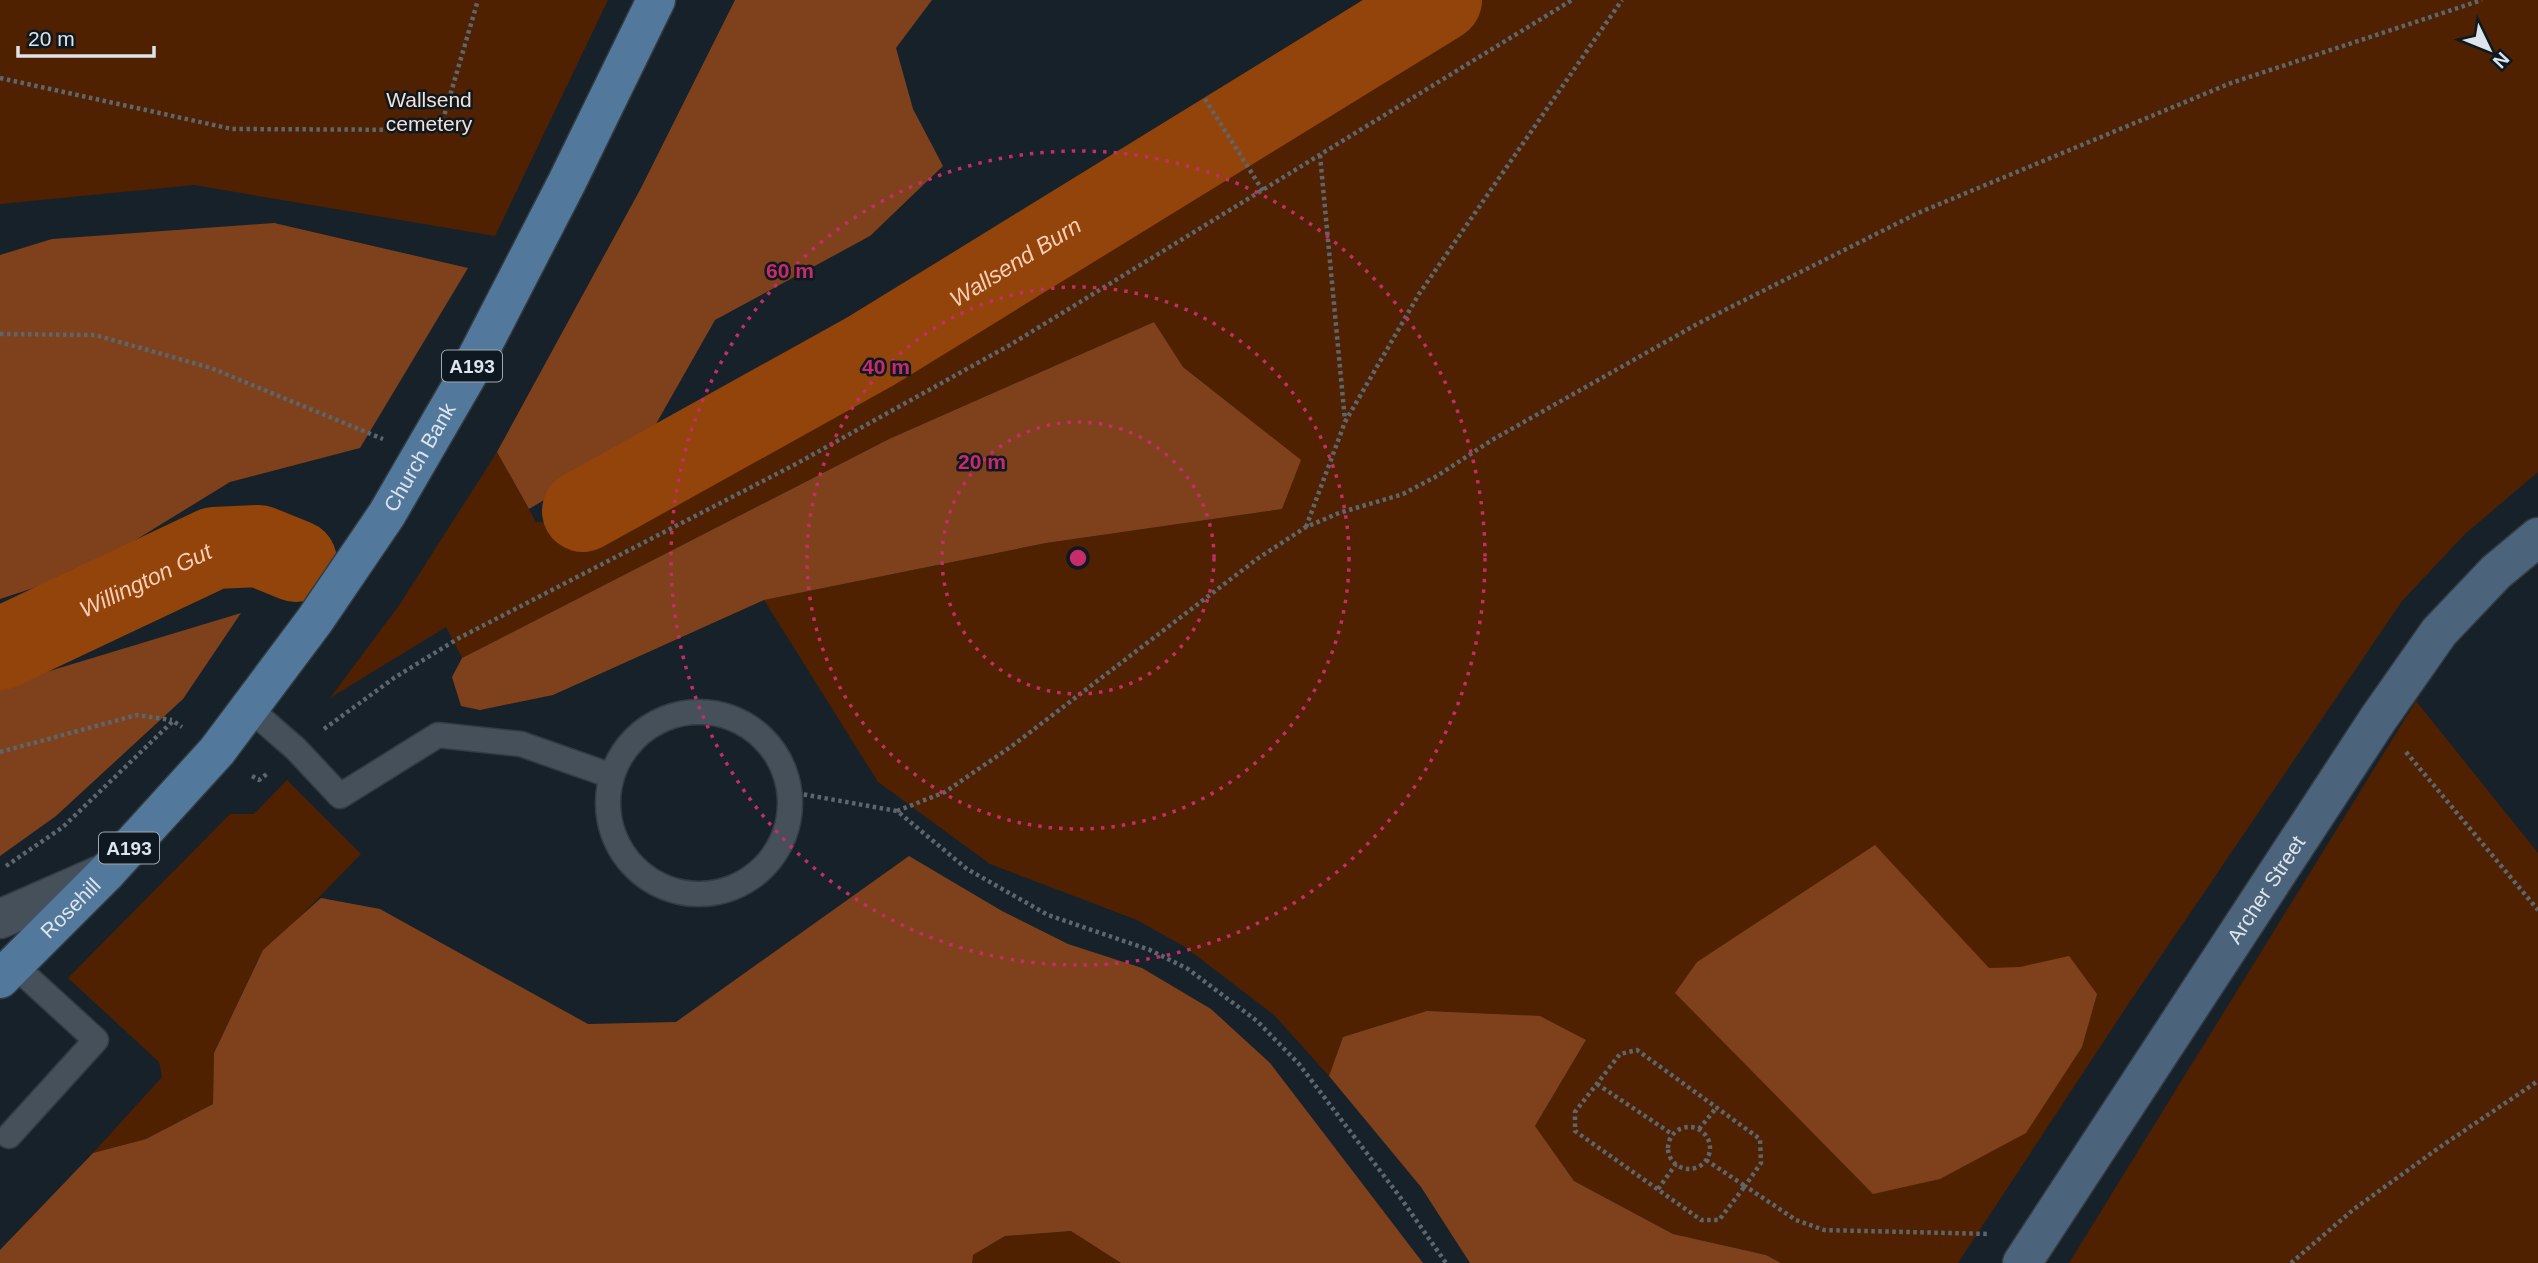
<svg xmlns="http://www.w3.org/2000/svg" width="2538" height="1263" font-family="Arial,sans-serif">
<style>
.green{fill:#4f2101}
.forest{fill:#7e411b}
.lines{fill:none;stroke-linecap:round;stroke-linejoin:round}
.river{stroke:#93440a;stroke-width:82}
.service-casing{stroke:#333b43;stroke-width:27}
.tertiary-casing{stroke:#333b43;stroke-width:41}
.secondary-casing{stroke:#333b43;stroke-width:41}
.primary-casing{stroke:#333b43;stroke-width:41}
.path{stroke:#5d656d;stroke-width:4.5;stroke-dasharray:3.5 3.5;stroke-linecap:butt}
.service{stroke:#45505b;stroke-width:24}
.tertiary{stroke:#45505b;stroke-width:38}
.secondary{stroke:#4b647c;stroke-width:38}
.primary{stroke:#52799c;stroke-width:38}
.ring{fill:none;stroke:#c52c69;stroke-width:3.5;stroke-dasharray:3.5 7}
.labels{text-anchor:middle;stroke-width:5;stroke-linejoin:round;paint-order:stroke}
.shield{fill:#0e1821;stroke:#a0a7ae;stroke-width:2}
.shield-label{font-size:19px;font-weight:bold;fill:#dee4eb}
.park-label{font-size:21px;fill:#f6dfd3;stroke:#0e1821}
.street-label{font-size:21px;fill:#dee4eb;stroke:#0e1821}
.water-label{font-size:23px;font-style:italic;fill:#facdb5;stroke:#0e1821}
.centre{fill:#c52c69;stroke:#0e1821;stroke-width:3.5}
.ring-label{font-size:21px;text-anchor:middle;font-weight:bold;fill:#c52c69;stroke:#0e1821;stroke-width:5;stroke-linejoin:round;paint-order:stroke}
</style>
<rect width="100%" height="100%" fill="#17212a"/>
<!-- green -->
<path class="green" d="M0,0h608l-113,236 -301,-51 -194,19z
M1468,0h1070v472l-73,62 -63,67 -275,405 -169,257h-177l-15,-8 -93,-21 -99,-53 -39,-55 51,-86 -243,-3 -14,39 -55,-61 -89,-68 -48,-27 -147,-56 -112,-82 -114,-182 282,-57 236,-34 18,-49 -117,-93 -29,-45 -265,117 -427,219 -16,-31 -116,71 70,-94 97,-152 39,70 40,2 317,-174z
M2416,701l122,152v410h-469z
M287,780l74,74 -103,106 -44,93 -1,51 -67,35 -53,14 69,-76 -3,-15 -91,-84 162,-164h24z
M1072,1231l49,32h-149v-8l33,-19z"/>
<!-- forest -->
<path class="forest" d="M735,0h197l-36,48 17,61 30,57 -73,70 -155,84 -67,118 -119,71 -32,-57 144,-264z
M274,223l194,45 -108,180 -130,34 -145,89 -85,28v-344l52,-16z
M1154,322l29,45 118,93 -19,49 -236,34 -282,57 -211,95 -73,15 -19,-4 -9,-29 10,-19 427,-219z
M241,613l-58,86 -127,117 -56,40v-170z
M1875,845l114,123 31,-1 49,-11 28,38 -15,53 -56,86 -86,46 -67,15 -198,-201 22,-31z
M909,856l93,55 66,33 74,24 69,41 59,54 153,200h-302l-50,-32 -66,5 -32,19 -1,8h-972v-13l93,-97 53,-14 67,-35 1,-51 49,-103 58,-52 59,11 208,115 88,-2z
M1427,1011l113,5 46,24 -51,86 39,55 99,53 93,21 15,8h-311l-49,-76 -92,-111 14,-39z"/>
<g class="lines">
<!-- river -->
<g class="river">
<path id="s1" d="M583,511l288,-160 570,-351"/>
<path id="s2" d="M0,649l214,-101 45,-2 37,15"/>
</g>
<!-- service casing -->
<g class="service-casing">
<path id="service" d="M250,709l46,40 44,47 98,-61 83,9 91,32
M608 803a91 91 0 1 1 182 0a91 91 0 1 1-182 0Z
M9,1136l87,-96 -82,-75"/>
</g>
<!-- tertiary casing -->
<g class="tertiary-casing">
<path id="tertiary" d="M0,919l107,-47"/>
</g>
<!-- secondary casing -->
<g class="secondary-casing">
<g id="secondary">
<path id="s3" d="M2022,1263l356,-544 61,-87 57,-60 42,-35"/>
</g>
</g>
<!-- primary casing -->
<g class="primary-casing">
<g id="primary">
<path id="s4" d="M0,979l107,-107 110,-121 98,-131 72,-106 80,-138 100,-194 89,-182"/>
</g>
</g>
<!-- path -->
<path class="path" d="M0,78l232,51 208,1 38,-130
M1205,99l58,92
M1320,155l25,266
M0,334l95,1 116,33 172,71
M1306,527l39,-105 74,-128 203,-294
M324,729l70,-51 65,-40 335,-173 216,-120 562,-345
M0,752l137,-37 35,5
M2406,752l132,158
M252,776l7,4 9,-7
M790,792l107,19 70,58 81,46 102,35 38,19 69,52 42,43 101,133 46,66
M897,811l48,-19 67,-46 245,-187 49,-32 33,-14 64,-19 34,-18 55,-36 207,-117 219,-110 313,-130 251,-83
M6,866l57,-39 110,-106 9,6
M1597,1084l75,50
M1668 1148a21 21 0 1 1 42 0a21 21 0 1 1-42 0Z
M1699,1129l18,-22
M1706,1160l39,26 -26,34h-18l-126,-89v-19l45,-58 17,-4 123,89 1,24 -16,23 51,34 28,10 165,4
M1658,1189l18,-25
M2291,1263l63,-54 86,-62 98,-66"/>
<!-- service -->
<use href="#service" class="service"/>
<!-- tertiary -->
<use href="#tertiary" class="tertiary"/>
<!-- secondary -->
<use href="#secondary" class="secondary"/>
<!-- primary -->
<use href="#primary" class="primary"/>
</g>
<!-- distance rings -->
<g class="ring">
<circle cx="1078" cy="558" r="136"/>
<circle cx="1078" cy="558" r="271"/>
<circle cx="1078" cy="558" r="407"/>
</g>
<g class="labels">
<!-- shield labels -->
<g class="shield">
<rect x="442" y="350.5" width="60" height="31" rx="5"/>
<rect x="99" y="832.5" width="60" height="31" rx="5"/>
</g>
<g class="shield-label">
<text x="472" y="373">A193</text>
<text x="129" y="855">A193</text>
</g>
<!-- park labels -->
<g class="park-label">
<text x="429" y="107">Wallsend<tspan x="429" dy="24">cemetery</tspan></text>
</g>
<!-- street labels -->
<g class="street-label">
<text dy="7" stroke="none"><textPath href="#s4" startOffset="672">Church Bank</textPath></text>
<text dy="7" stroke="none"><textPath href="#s3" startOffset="446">Archer Street</textPath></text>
<text dy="7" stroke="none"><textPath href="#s4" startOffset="100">Rosehill</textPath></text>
</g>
<!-- water labels -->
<g class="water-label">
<text dy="8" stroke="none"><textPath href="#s1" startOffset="499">Wallsend Burn</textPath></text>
<text dy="8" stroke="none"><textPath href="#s2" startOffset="161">Willington Gut</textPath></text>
</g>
</g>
<circle cx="1078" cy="558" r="10" class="centre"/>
<g class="ring-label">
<text x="790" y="278">60 m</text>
<text x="886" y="374">40 m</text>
<text x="982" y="469">20 m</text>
</g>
<!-- north arrow -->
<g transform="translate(2489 49) rotate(133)" stroke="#0e1821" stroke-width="5" paint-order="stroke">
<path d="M0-5L12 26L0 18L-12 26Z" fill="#dee4eb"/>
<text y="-10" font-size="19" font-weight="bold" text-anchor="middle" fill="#dee4eb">N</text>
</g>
<!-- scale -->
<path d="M18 46v10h136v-10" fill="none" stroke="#dee4eb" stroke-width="3.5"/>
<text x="28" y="46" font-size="21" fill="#dee4eb" stroke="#0e1821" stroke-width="5" paint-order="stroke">20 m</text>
</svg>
